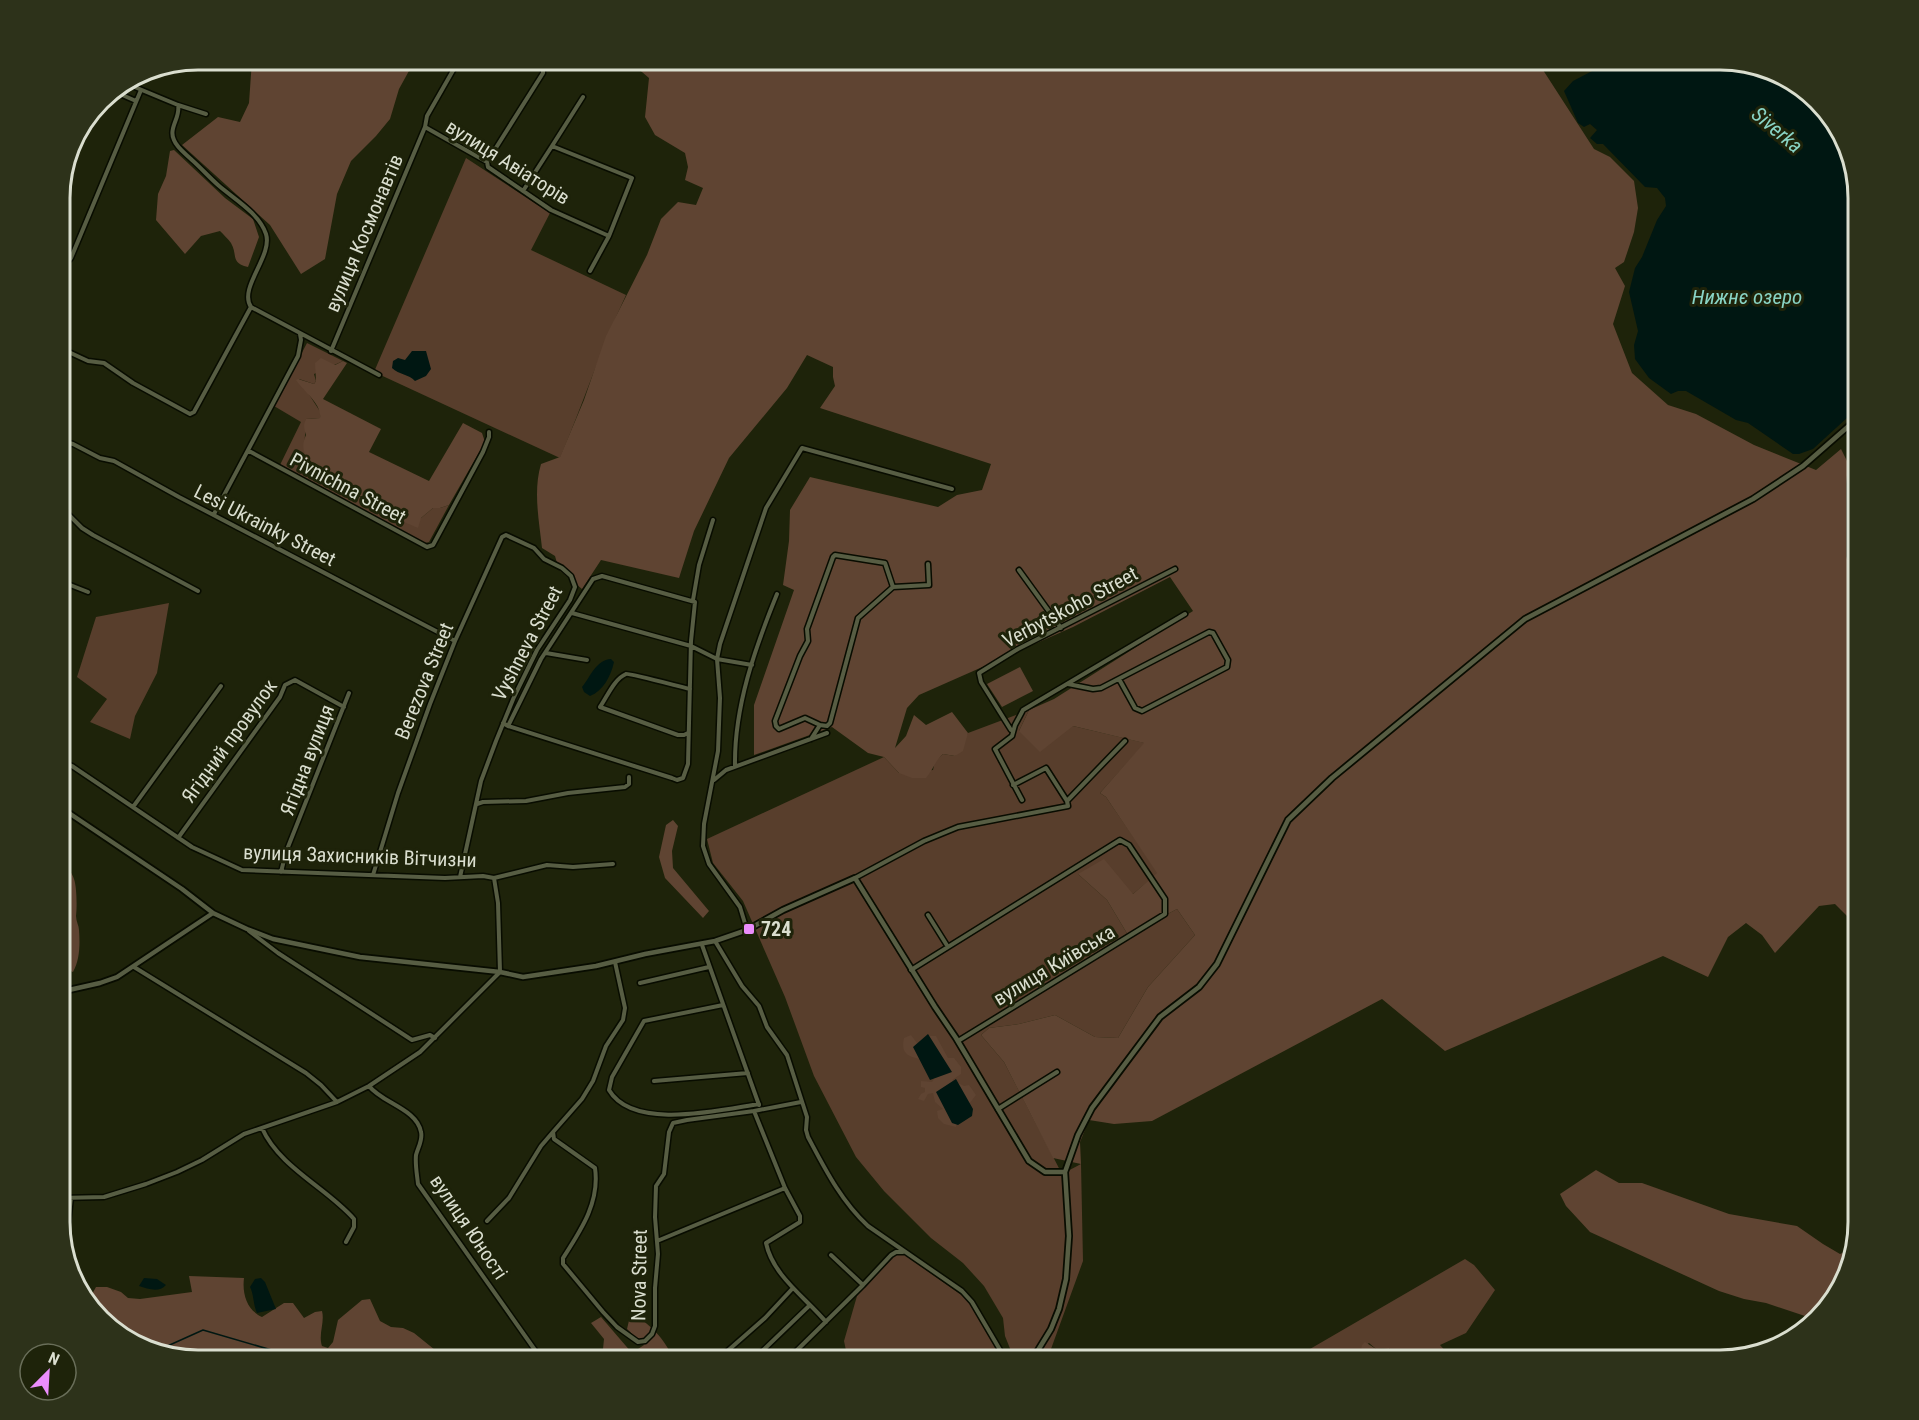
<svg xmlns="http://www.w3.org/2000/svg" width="1919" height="1420" font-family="'Roboto Condensed',sans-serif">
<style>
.green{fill:#583e2c}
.forest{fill:#5f4432}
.water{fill:#001712}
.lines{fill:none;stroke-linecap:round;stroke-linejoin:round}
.stream{stroke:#001712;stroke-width:1.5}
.minor-casing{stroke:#080c00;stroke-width:7}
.tertiary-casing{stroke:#080c00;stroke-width:8}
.minor{stroke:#575d43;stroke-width:4}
.tertiary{stroke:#575d43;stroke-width:4.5}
.poi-dot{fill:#eb8dfc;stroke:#1e230a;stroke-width:2}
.labels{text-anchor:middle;stroke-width:6;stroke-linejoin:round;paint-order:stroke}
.street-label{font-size:20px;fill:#dadecf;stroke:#1e230a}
.poi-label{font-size:20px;font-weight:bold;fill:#dadecf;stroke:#1e230a;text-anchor:start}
.water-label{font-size:21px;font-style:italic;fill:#89d4c5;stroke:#1e230a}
.rim{fill:none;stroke:#dadecf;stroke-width:3}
</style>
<rect width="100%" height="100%" fill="#1e230a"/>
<!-- green -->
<path class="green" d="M466,158l84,55 -19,37 95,45c-25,53 -43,109 -66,163l-186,-86z
M307,343l36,18 -29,13 2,7 -2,3 -15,-5 22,34 -1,5 -14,1 -2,32 6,13 30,23 20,10h3l2,7h25l14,17 17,-3 12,-10h7l9,-3 -20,37 -4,1 -145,-78 21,-43 -27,-16z
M169,603l-12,70 -22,43 -5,23 -40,-17 17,-23 -30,-22 19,-60z
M1029,710l-10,21 54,-5 72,17 -45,50 6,4 52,76 -25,21 -55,-20 29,26 21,35 49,-26 18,26 -47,52 -30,51 -23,-1 -40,-22 -36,9 -30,4 -8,7 23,27 58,112 19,-10 2,97 -36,99h-27l-9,-9 -6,-15 -2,-18 -19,-32 -21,-23 -32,-25 -47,-47 -28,-34 -42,-81 -29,-79 -42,-96 -30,-38 -6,-24 177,-82 15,16 34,-3 2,-9 8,-7 12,2 13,-23z
M902,1253l65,46 36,61h-155l-4,-19 13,-45 38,-41z
M1465,1259l9,6 21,25 -29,43 -26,12 8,9 12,6h-54l-2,-3 -5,3 -10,-12 -13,1 -7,-6 -8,6 8,11h-78z"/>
<!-- forest -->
<path class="forest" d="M252,60h163l-16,29 -9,30 -14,17 -25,25 -14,33 -12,65 -24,15 -31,-49 -88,-80 36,-28 22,5 9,-19z
M628,60h888l27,10 51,79 16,8 24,24 4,27 -4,24 -10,30 -9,6 10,18 -12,38 19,49 36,32 28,9 58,31 62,25 25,-21 8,16 10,2v461l-24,-24 -16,2 -44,47 -13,-18 -16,-12 -18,14 -20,40 -45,-21 -218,95 -63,-52 -230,122 -38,3 -25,-4 -9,22 1,22 -28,-6 -49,-96 -23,-27 8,-7 30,-4 36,-9 40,22 23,1 30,-51 47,-52 -18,-26 -49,26 -21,-35 -29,-26 26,-15 29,35 24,-21 -51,-76 -6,-4 44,-50 -71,-17 -33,26 -21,-21 10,-21 25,-11 139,-88 -23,-34 -97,50 -154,68 -12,13 -12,40 11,-12 8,-21 12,10 26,-13 16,21 -5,18 -8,5 -12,-2c-8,7 -10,16 -17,24h-14l-13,-5 -15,-16 -16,-4 -36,-26 -78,28v-50l40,-115 -11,-5 6,-44 1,-31 20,-33 128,30 19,-12 25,-5 9,-26 -171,-56 15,-22 -2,-9v-10l-26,-12 -20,33 -58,70 -35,73 -15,47 -78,-18 -19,29 -23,-19 -4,-14 -13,-8c-3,-28 -9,-57 -1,-84l19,-7 24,-57 22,-64 41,-81 14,-36 17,-17 18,3 7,-17 -18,-8 3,-13 -3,-14 -30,-18 -10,-18 4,-39z
M174,150l51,48 28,21 6,18 -11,30c-18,-4 -10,-12 -17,-24 -3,-4 -8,-9 -11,-12l-19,5 -16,18 -29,-34 2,-26 8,-18 4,-25z
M321,358l14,7 8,-4 4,2 -24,36 58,30 -12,23 60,29 34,-58 19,10 3,9 -36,63 -9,3h-7l-12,10 -3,10 -14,-6 -14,-18h-25l-2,-7c-5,-1 -8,-4 -13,-6 -20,-9 -57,-29 -44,-56 -2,-6 -3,-10 0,-16l14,-1c2,-14 -16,-26 -24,-38l2,-1 16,5 2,-3 -1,-18z
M1020,667l13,24 -31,16 -15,-23z
M60,815l9,7 2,12 -10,25c4,6 11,13 13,20 3,9 3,29 2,37 0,5 3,10 3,14 1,14 1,30 -6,42l-5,-2v-10l-8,-5z
M673,820l5,6 -6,25 1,17 36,43 -6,7 -38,-40 -6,-21 7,-32z
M911,1035l6,8 12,-7h7l12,22h6l7,9v7l-9,6 12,6 5,-1 7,10 -18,23 -2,9 -12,-3 -6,-6 -1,-7 6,-2 -8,-7 -2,-9 -5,1 -4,7 -6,-2 3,-5 4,-2v-4l-4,-1v-6l11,1 2,-3 -10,-19c-14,-3 -24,-5 -20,-22z
M1596,1170l23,13h23l87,31 68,12 26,18 17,10 10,-4 -19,56 -17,13 -48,-16 -22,-4 -25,-8 -129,-59 -24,-26 -6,-12z
M189,1276l55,2c-2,16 3,32 18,39l22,-14h9l11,15 11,-6 7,-1c3,12 -4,23 0,35l6,2 5,-6 5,-22 24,-20 8,-1 10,22 11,6 12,1 11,5 26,21v6h-242l-84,-28c-8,-12 -17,-21 -23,-36l5,-9h11l14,5 7,6 12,1 52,-7z
M631,1312c23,16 30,23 44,48h-65l-7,-11 1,-10 -13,-16 10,-6 31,36 12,-8 -17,-16z
M1365,1342l11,7 13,-1 10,12 5,-3 2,3h-37l-8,-11 1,-4z"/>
<!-- water -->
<path class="water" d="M1555,60h166l84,28 40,49 14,61v209l-46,42 -14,5h-6l-45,-31 -12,-3 -50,-29h-8l-7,3 -22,-16 -14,-19 -1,-14 4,-14 -9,-39 6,-24 7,-11 15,-37 9,-14 -1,-8 -8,-10 -12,-1 -42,-43h-6l-7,-6 7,-8 -7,-6 -6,3 -6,-4 -14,-32 9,-10 23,-12 -1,-4 -12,-1 -28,5z
M412,351h14l5,18 -5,7 -11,5c-6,-7 -16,-6 -23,-13l1,-7 5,-3 7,2z
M611,659l3,3c-3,14 -11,29 -24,34l-6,-4 -2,-5c9,-11 14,-27 29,-28z
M928,1034l24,38 -22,8 -17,-33z
M956,1079l17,30 -1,7 -14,9 -6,-2 -16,-31z
M144,1278l13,1 9,6c-7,8 -18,4 -27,1z
M261,1278l4,4 11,27 -19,4c-4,-9 -3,-18 -7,-26l5,-8z"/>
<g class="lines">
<!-- stream -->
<path class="stream" d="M163,1348l40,-18 103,30"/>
<!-- minor casing -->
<g class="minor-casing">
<path id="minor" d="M125,83l53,22c3,12 -10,23 -4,35 3,8 12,14 18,20 9,8 17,17 26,25 16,14 41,28 48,49 7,22 -28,54 -15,73l128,68
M113,91l23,10
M178,105l28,9
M425,127l62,35 1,5 63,43 58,26
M552,146l31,-49
M487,162l56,-89v-6l-5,-7
M523,191l29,-45 80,32 -23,58 -19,35
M60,259l7,3 4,-4 70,-168
M60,348l28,13 16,2 29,20 57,31 4,-2 57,-105
M331,351l94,-224 2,-11 32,-56
M1853,423v8l6,13
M1853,431l-3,53v72l9,57
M60,441l13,3 27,14 14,3 65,36 276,144
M249,451l178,96 6,-2 50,-93 6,-15v-5
M60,506l22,22 11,7 105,56
M214,514l84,-158 3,-16 -1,-6
M1019,570l42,58
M60,581l28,11
M693,600l6,-35 14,-45
M572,613l119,33 26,13 35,6
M546,653l41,7
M1068,684l25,5 8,-1 108,-56 4,1 15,27 -1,7 -85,44 -7,-3 -16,-29
M503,723l5,3 164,52 5,2 6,-2 5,-14 3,-123 4,-39 -93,-26 -9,3 -52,80 -33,67
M820,725l-15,-7 -26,11 -3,-3 -1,-5 25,-65 8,-15 -1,-12 26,-72 2,-2 50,8 8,24
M1013,730h-2l-30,-48 -2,-9 39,-24 157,-80
M688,733l-4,2h-6l-78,-28c7,-10 14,-28 26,-33 3,-1 55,13 64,15
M811,739l9,-14 7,1 3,-3 28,-105 35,-31 36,-2 -1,-21
M735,766c-1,-59 20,-118 42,-172
M714,780l12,-10 101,-37
M1013,785l33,-17 21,33
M1022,800l-27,-51 17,-13 3,-11 8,-15 162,-96
M477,804l6,-2 43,-1 42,-8 57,-6 4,-3v-7
M133,807l88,-121
M178,838l102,-141 5,-12 10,-5 49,27
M281,872l5,-20 63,-159
M373,875l25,-82 32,-89 25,-63 47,-104 4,-2 28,13 10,11 18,9 9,8 4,11 -5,13 -33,50 -23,47 -18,44 -15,40 -21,96
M494,878l53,-13 26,2 40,-3
M855,878l69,-37 34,-14 110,-21 -1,-5 58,-60
M928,915l20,32
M747,930l-7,-23 -31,-43 -6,-18 1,-22 14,-73 2,-53 -3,-39 3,-15 46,-136 36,-60 150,41
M249,931l29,22 134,87 18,-5 5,3
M715,941l27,45 17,20 8,21 20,28 20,62 -1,13 2,7c17,32 33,64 60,89l94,65 10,11 34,58
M702,945l57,160
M134,967l172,106 15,12 16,17
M911,970l209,-130 9,5 36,54v15l-207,127
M640,983l69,-16
M723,1005l-79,16 -32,56 -3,13c24,41 111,20 150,14
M654,1081l94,-8
M369,1086c13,17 48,23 52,46 2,8 -3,15 -5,23 -1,10 1,19 2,29l124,176
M801,1102l-47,9 31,77 15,28v6l-34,21c7,33 39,54 60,79
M998,1109l59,-37
M262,1128c17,39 65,60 92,91v8l-8,15
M553,1132l29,-33 11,-18 13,-35 17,-26 2,-12 -10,-46
M60,1198l44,-1 42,-13 31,-12 25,-12 42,-26 93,-32 32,-16 51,-34 80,-80 -2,-69 -4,-25 -11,-2 -38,2 -203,-8 -50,-23 -120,-81 -7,-3 -5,1
M487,1221l22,-23 32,-52 12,-14 1,7 41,29c5,34 -14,62 -32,90v6l40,48 14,15 21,15 7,-1 7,-7 3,-8v-38l3,-34 -3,-37 1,-31 8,-12 5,-42 4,-9 14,-3 67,-9
M657,1241l128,-53
M65,1248l6,-50
M831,1255l32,30
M729,1360l-5,-6 41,-36 28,-30
M753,1360l57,-55
M787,1360l76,-75 28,-30 5,-3h7"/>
</g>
<!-- tertiary casing -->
<g class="tertiary-casing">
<path id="tertiary" d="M60,807l122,82 31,24 34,16 26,10 87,18 140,15 23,5 73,-11 49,-12 70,-13 32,-11 36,-20 72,-32 80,129 21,31 73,123 16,11h20
M60,992l40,-9 17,-6 96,-64
M1032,1360l19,-31 8,-20 7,-30 3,-43 -4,-64 13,-37 14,-27 68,-91 39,-30 18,-23 71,-144 44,-42 193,-159 228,-120 50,-33 56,-49"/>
</g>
<!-- minor -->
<use href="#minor" class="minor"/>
<!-- tertiary -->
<use href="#tertiary" class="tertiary"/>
</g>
<!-- markers -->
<rect class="poi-dot" x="743" y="923" width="12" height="12" rx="3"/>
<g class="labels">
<!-- street labels -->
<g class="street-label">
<text transform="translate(508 162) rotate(32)" y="7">вулиця Авіаторів</text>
<text transform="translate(364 233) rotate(-67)" y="7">вулиця Космонавтів</text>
<text transform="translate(348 488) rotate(28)" y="7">Pivnichna Street</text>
<text transform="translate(265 525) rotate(27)" y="7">Lesi Ukrainky Street</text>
<text transform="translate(1070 607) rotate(-28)" y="7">Verbytskoho Street</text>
<text transform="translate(527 643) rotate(-62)" y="7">Vyshneva Street</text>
<text transform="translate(424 681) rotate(-68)" y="7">Berezova Street</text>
<text transform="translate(229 741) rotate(-54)" y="7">Ягідний провулок</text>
<text transform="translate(307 760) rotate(-69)" y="7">Ягідна вулиця</text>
<text transform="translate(360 856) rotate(2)" y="7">вулиця Захисників Вітчизни</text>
<text transform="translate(1054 965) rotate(-31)" y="7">вулиця Київська</text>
<text transform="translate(469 1227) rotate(56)" y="7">вулиця Юності</text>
<text transform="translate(639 1275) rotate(-89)" y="7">Nova Street</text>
</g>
<!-- poi labels -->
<g class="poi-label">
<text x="761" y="936">724</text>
</g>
<!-- water labels -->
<g class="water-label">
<text transform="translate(1777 130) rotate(40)" y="7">Siverka</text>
<text x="1747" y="304">Нижнє озеро</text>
</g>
</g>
<!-- crop -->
<path d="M0 0H1919V1420H0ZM198 70H1720A128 128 0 0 1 1848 198V1222A128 128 0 0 1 1720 1350H198A128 128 0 0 1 70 1222V198A128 128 0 0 1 198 70Z" fill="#2d321a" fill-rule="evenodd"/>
<path class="rim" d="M198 70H1720A128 128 0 0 1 1848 198V1222A128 128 0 0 1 1720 1350H198A128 128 0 0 1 70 1222V198A128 128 0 0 1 198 70Z"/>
<!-- north arrow -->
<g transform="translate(48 1372) rotate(24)"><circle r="28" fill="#1e230a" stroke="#696e59" stroke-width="1.5"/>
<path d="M0-4.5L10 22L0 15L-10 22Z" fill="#eb8dfc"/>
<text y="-9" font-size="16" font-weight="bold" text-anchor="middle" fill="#dadecf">N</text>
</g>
</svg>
